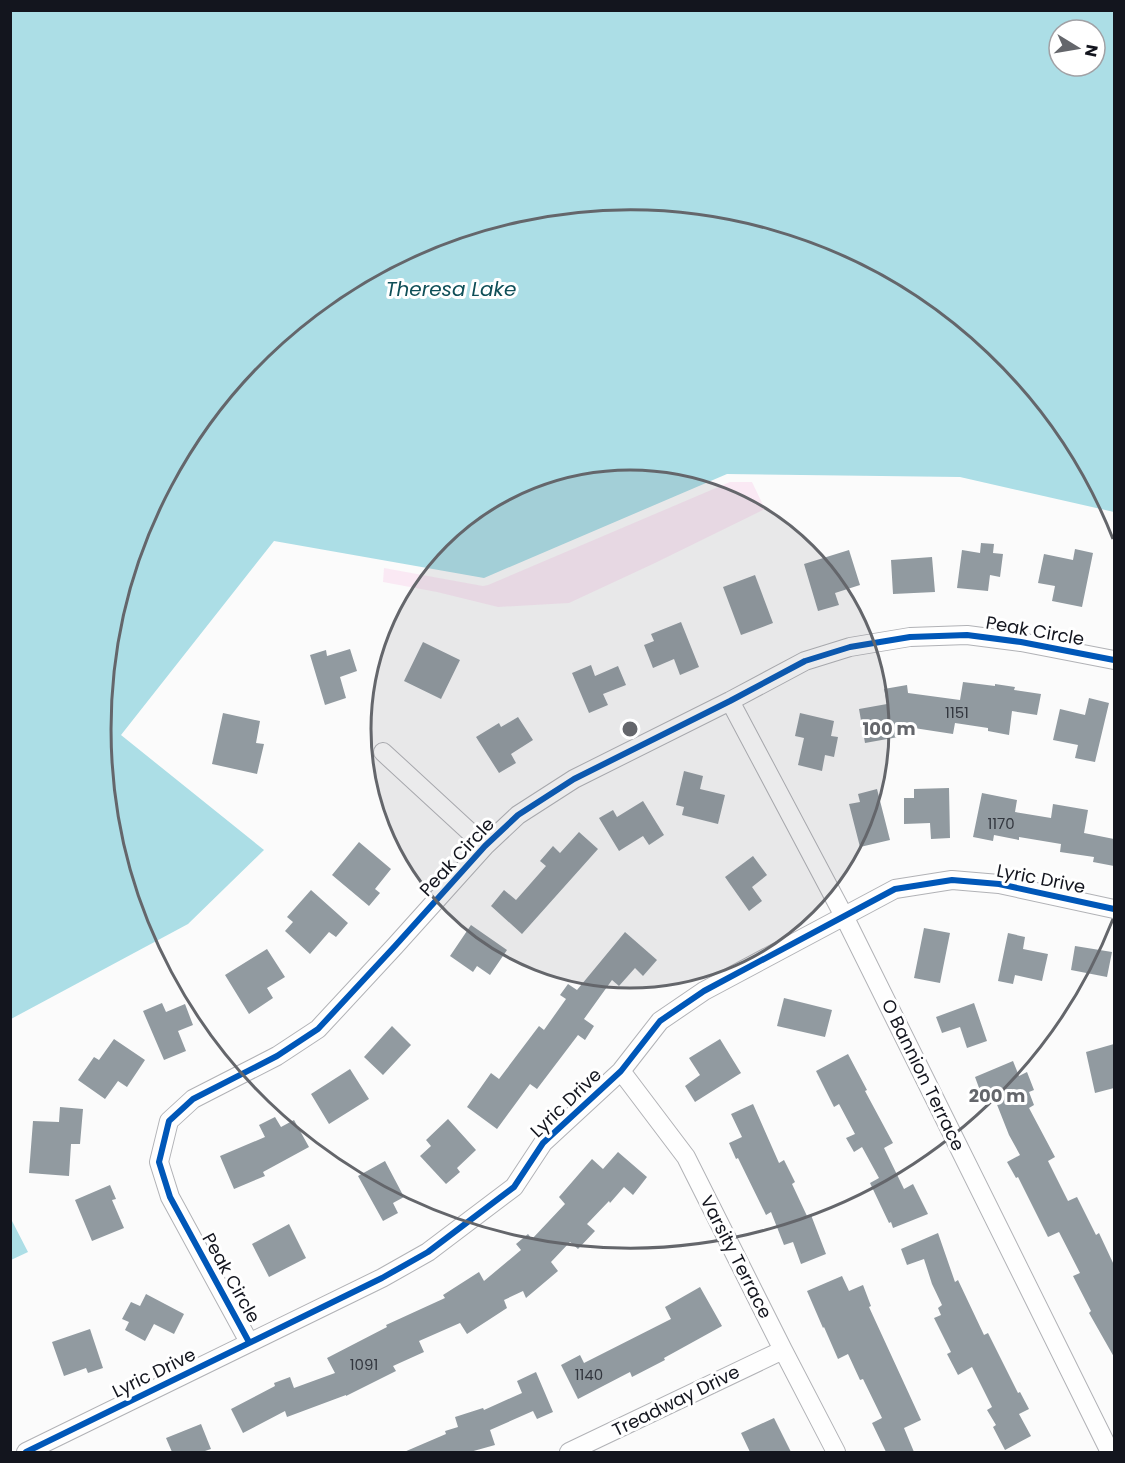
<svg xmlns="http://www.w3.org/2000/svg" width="1125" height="1463" font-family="Poppins,sans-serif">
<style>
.green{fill:#fae9f4}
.water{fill:#acdee6;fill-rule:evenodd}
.building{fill:#919aa0}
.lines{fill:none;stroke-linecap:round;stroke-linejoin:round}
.minor-casing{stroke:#b1b2b6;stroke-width:20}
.minor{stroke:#fefefe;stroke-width:18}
.cycleway-casing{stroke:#fff;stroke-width:10}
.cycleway{stroke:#0057b8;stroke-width:6}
.ring{fill:none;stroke:#64666b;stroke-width:3}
.labels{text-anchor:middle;stroke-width:6;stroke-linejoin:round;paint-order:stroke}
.number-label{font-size:15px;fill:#32363e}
.street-label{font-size:18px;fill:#13151e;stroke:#fff}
.water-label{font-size:20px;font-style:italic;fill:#0f4f58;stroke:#fff}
.centre{fill:#64666b;stroke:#fff;stroke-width:3}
.ring-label{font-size:18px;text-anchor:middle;font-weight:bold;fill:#64666b;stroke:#fff;stroke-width:6;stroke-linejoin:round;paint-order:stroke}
</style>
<rect width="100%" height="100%" fill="#fbfbfb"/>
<!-- green -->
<path class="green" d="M730,482h22l13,27 -110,54 -86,40 -71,4 -61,-15 -54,-10 1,-14 99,18 5,-1z"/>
<!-- water -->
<path class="water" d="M11,10l1103,1v501l-154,-35 -233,-3 -243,104 -210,-37 -153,194 143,115 -76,74 -177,95zM1059,30h36v36h-36z
M11,1219l17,33 -17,8h-1z"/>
<!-- building -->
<path class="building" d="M981,543l13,1 -1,9 10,1 -3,23 -10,-2 -2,16 -31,-3 5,-38 18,3z
M1075,549l18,4 -11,54 -30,-6 3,-15 -17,-3 6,-29 29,6z
M849,550l11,35 -25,8 4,12 -21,6 -14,-47z
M932,557l3,35 -42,2 -2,-34z
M755,575l18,48 -32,12 -18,-48z
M681,622l18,45 -19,8 -6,-16 -21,9 -9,-23 10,-4 -3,-7z
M423,642l37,18 -19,39 -37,-18z
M350,649l7,22 -17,6 6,21 -21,7 -15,-50 16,-5 1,6z
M591,665l4,11 23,-10 8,19 -23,9 5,11 -19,8 -17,-40z
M963,682l32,4v-2l20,3 -1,3 27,4 -4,21 -25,-4 -3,24 -21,-4v-3l-33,-5 -2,11 -39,-6 1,6 -50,9 -6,-34 28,-5 -3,-15 23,-4 1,8 52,7z
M1089,698l20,5 -14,59 -20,-4 3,-13 -25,-5 7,-31 25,6z
M223,713l37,8 -4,22 8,1 -7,30 -45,-10z
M800,713l34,8 -3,15 7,1 -4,20 -9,-2 -3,16 -24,-6 6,-27 -9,-2z
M518,717l15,23 -22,14 5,9 -17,10 -23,-36 23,-14 2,4z
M684,771l19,5 -3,13 25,6 -7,29 -36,-9 2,-8 -8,-2z
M949,788l1,50 -19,1 -1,-16 -26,1v-26h10v-9z
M877,789l13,51 -30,7 -11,-43 11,-2 -2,-8z
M982,793l35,7 -2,12 36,6 2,-14 35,6 -4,23 30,6v27l-21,-4 1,-5 -34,-5 1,-8 -42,-7v3l-25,-5 -1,6 -20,-4z
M643,801l21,34 -15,10 -6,-9 -24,15 -20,-33 14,-8 4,7z
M579,832l19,17 -76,85 -31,-28 13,-16 12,10 30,-34 -6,-5 13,-15 7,7z
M359,842l32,27 -16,20 5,4 -11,13 -37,-31z
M753,856l14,19 -15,12 10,14 -13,10 -24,-34z
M311,890l37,33 -12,14 -7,-5 -19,22 -25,-23 8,-9 -6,-5z
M471,925l36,25 -17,25 -13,-9 -4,6 -23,-16z
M924,928l26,5 -10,50 -26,-5z
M625,932l32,28 -14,16 -8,-8 -16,18 -7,-6 -28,39 10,7 -9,14 -7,-5 -41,54 -7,-5 -33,45 -30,-22 24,-34 8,6 40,-53 5,4 22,-31 -6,-4 8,-11 9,6z
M1008,933l17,4 -2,12 25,5 -6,27 -27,-6 -2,9 -15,-3z
M1075,946l37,6 -5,25 -36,-7z
M267,949l18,28 -18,11 6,10 -24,16 -24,-39z
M784,998l48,12 -7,27 -48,-11z
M162,1003l4,9 19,-8 8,21 -15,6 8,20 -22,9 -21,-49z
M974,1003l13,38 -20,7 -7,-21 -18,6 -6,-16z
M392,1026l19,19 -28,30 -19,-18z
M114,1039l31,21 -18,27 -9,-6 -13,18 -27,-19 16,-23 5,3z
M720,1039l21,34 -46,29 -10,-16 15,-11 -11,-17z
M1114,1044v44l-19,5 -9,-41z
M848,1054l19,36 -2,1 28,52 -9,5 20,41 9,-5 15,30 -35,14 -2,-6 -2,1 -19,-40 9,-5 -17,-31 -8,5 -8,-14 9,-4 -16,-30 -5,3 -18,-36z
M1013,1061l6,15 8,-4 7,18 -5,2 5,13 -5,3 26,49 -7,4 20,40 9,-4 19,38 3,-2 15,32v92l-25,-44 2,-2 -18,-35 7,-3 -21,-41 -11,5 -30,-60 -2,1 -9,-16 13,-7 -11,-20 -17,-43 -10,4 -7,-19z
M350,1069l19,30 -40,25 -18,-30z
M753,1104l26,59 5,-3 11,22 -3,2 15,32 4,-1 15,39 -25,10 -8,-22 -9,3 -13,-33 -5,3 -28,-57 -2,1 -7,-16 13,-6 -11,-23z
M60,1107l23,2 -3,35h-9l-2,32 -40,-3 4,-52 26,1z
M275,1117l6,10 13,-7 15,27 -46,25 2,4 -31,13 -14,-33 45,-19 -6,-12z
M448,1119l28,31 -19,18 3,4 -14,12 -26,-28 11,-10 -5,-6z
M618,1152l29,25 -14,18 -9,-8 -14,16 -1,-2 -22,23 8,7 -17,18 -8,-7 -19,20 7,9 -32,27 -3,-7 -19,9 3,8 -40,26 -7,-11 -41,18 5,11 -31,14 3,5 -50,25v-1l-59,22 -2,-6 -42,22 -12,-24 44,-23 -1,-3 16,-6 4,11 41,-15 -8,-15 60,-31 -1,-2 59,-27 -2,-3 36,-23 5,9 37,-31 -5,-6 12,-10 4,5 33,-35 -6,-7 33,-38 11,10z
M385,1161l19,36 -11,6 5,10 -15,8 -25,-45z
M110,1185l6,14 -4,1 12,28 -32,13 -17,-41z
M289,1224l17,34 -37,19 -17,-33z
M938,1233l17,49 3,-2 26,55 4,-2 30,60 2,-1 9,17 -10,5 12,22 -26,14 -12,-23 3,-2 -9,-15 5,-3 -20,-40 -14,8 -11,-21 4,-2 -17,-34 7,-3 -3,-7 4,-3 -10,-21 -8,-25 -17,6 -6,-16z
M842,1276l7,15 14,-6 8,21 -2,1 52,113 -17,8 10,24h-28l-14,-29 10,-5 -19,-39 -3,1 -12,-26 -10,5 -14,-32 -1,1 -16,-37z
M700,1287l22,39 -58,32 1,2 -33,17 -2,-5 -52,27 -17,-34 19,-10 4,8 87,-44 -6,-12z
M146,1294l38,20 -10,20 -20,-10 -9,17 -20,-11 4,-8 -7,-3 9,-17 9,4z
M90,1329l13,39 -15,5 -2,-5 -22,8 -12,-34z
M536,1372l17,40 -16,7 -4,-8 -43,19 5,15 -25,7h-66l42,-18 -1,-3 13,-4 -3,-10 28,-9 1,2 38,-17 -5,-12z
M774,1418l17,34h-41l-9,-19z
M201,1424l10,25 -9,3h-30l-6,-14z"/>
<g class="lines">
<!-- minor casing -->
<g class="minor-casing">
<path id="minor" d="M730,701l114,215 266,536
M383,752l102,94
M621,1071l65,86 97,193 53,102
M249,1342l-79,-145 -11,-35 10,-41 24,-22 84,-43 41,-27 77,-83 90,-100 33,-31 56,-36 156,-78 75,-40 45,-14 60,-10 57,-2 54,7 93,18
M26,1452l356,-174 46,-26 86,-65 29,-44 78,-72 39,-50 44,-30 191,-102 57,-9 47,4 115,25
M569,1452l214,-102"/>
</g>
<!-- minor -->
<use href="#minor" class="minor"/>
<!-- cycleway casing -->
<g class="cycleway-casing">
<path id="cycleway" d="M249,1342l-79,-145 -11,-35 10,-41 24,-22 84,-43 41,-27 77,-83 90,-100 33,-31 56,-36 156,-78 75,-40 45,-14 60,-10 57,-2 54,7 93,18
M26,1452l356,-174 46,-26 86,-65 29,-44 78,-72 39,-50 44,-30 191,-102 57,-9 47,4 115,25"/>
</g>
<!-- cycleway -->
<use href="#cycleway" class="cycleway"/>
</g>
<!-- distance rings -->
<circle cx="630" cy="729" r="259" fill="#64666b" fill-opacity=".12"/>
<g class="ring">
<circle cx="630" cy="729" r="259"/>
<path d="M1113 919A519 519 0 1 1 1113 539"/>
</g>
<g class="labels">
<!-- number labels -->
<g class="number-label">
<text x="957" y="718">1151</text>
<text x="1001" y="829">1170</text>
<text x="364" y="1370">1091</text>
<text x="589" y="1380">1140</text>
</g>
<!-- street labels -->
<g class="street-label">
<text transform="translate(1035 631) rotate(10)" y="6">Peak Circle</text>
<text transform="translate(457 857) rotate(-47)" y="6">Peak Circle</text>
<text transform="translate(1041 879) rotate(11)" y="6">Lyric Drive</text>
<text transform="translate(923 1075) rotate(64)" y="6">O Bannion Terrace</text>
<text transform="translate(566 1103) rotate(-44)" y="6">Lyric Drive</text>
<text transform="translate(736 1257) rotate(63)" y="6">Varsity Terrace</text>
<text transform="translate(231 1278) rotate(61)" y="6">Peak Circle</text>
<text transform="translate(154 1373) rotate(-26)" y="6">Lyric Drive</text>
<text transform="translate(676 1401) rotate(-26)" y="6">Treadway Drive</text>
</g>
<!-- water labels -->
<g class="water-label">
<text x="451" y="296">Theresa Lake</text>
</g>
</g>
<circle cx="630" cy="729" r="9" class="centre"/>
<g class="ring-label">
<text x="889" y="735">100 m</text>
<text x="997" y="1102">200 m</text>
</g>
<!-- border -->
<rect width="1125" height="1463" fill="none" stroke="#13151e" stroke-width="24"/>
<!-- north arrow -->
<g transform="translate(1077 48) rotate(101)"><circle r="28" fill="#ffffff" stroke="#a1a1a5" stroke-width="1.5"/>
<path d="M0-4.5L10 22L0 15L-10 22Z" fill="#64666b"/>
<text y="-9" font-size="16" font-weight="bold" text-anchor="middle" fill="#13151e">N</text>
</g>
</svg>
